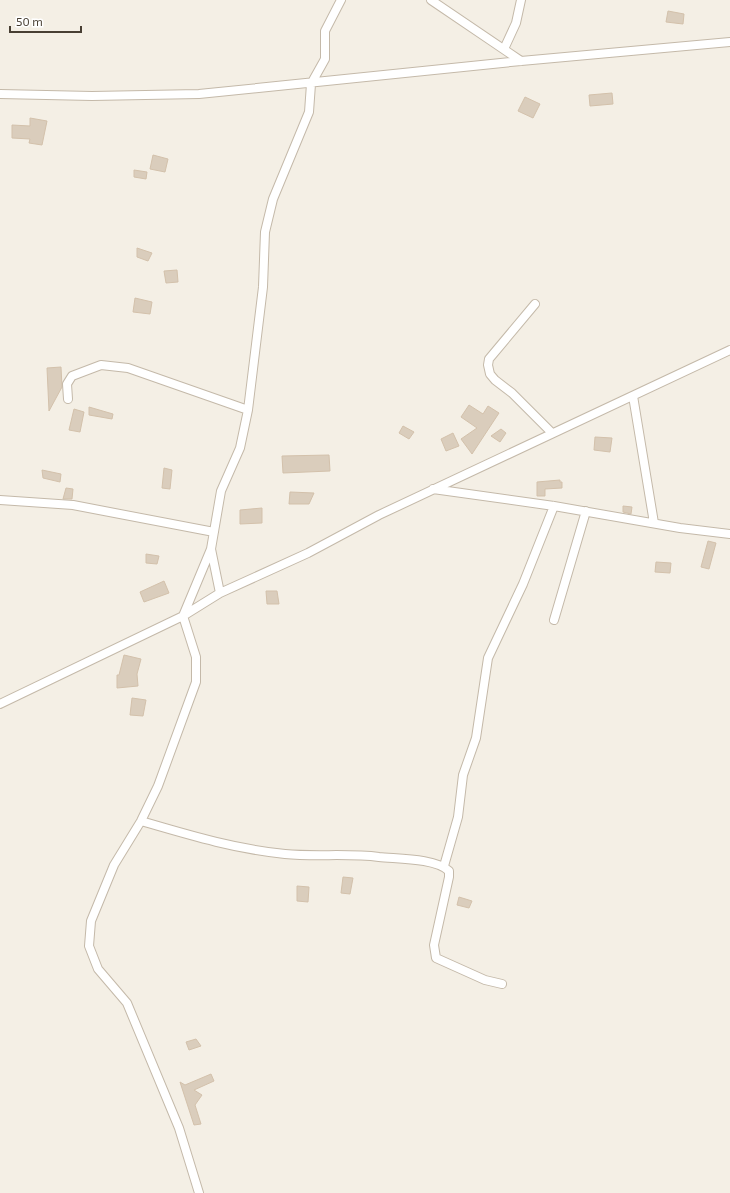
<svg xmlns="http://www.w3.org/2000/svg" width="730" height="1193" font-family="'Exo 2',sans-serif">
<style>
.building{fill:#dacdbc;stroke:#d3c1ab}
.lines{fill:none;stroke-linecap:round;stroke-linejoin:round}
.minor-casing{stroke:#c4b9a9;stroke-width:10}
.minor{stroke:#fff;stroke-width:8}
</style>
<rect width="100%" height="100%" fill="#f4efe5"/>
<!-- building -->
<path class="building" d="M668,11l16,3 -1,10 -17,-2z
M612,93l1,11 -23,2 -1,-11z
M525,97l15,7 -7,14 -15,-7z
M30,118l17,3 -5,24 -13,-2 1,-4 -18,-1v-13l18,1z
M153,155l15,4 -3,13 -15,-3z
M134,170l13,2 -1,7 -12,-2z
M137,248l15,5 -4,8 -11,-4z
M177,270l1,12 -12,1 -2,-12z
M135,298l17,4 -2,12 -17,-2z
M61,367l1,20 -13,24 -2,-43z
M469,405l14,9 5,-8 11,7 -27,41 -11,-15 16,-11 -16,-11z
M89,407l24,7 -1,5 -23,-4z
M74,409l10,3 -4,20 -11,-2z
M403,426l11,6 -5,7 -10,-6z
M501,429l5,4 -6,9 -9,-6z
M453,433l6,13 -13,5 -5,-12z
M595,437l17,1 -2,14 -16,-2z
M329,455l1,16 -47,2 -1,-17z
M164,468l8,2 -2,19 -8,-1z
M42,470l19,4 -1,8 -17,-4z
M560,480v2h2v6l-17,1v7h-8v-14z
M66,488l7,1 -1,10h-9z
M290,492l24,1 -5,11h-20z
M623,506l9,1 -1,7 -8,-2z
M262,508v15l-22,1v-14z
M708,541l8,2 -7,26 -8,-2z
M146,554l13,2 -2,8 -11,-1z
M656,562l15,1 -1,10 -15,-1z
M164,581l5,12 -25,9 -4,-10z
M266,591h11l2,13h-12z
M124,655l17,4 -4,15 1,12 -21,2v-13h2z
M132,698l14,2 -3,16 -13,-1z
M343,877l10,1 -3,16 -9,-1z
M297,886l12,1 -1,15 -11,-1z
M459,897l13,4 -3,7 -12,-3z
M196,1039l5,7 -12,4 -3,-8z
M211,1074l3,7 -20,9 8,5 -7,10 6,19 -7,1 -14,-43 5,3z"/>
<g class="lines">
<!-- minor casing -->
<g class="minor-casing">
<path id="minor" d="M431,0l90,61
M504,49l12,-26 5,-23
M0,94l92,2 107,-2 322,-33 209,-19
M535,304l-46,55 -1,6 2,9 5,6 17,13 40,40
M633,396l21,127
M68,399l-1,-15 5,-8 29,-11 27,3 120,42
M433,489l121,17 126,22 50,6
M0,500l73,5 141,27
M220,593l-9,-44 10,-58 19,-43 8,-38 15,-123 2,-55 8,-33 36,-87 2,-28 14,-25v-28l16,-31
M554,620l32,-109
M0,704l183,-88 37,-23 88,-40 71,-38 351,-165
M141,821c48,14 94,28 144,33 31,3 63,-1 94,3 19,2 56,1 70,14v6l-15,68 2,13 49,22 17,4
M444,866l14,-49 5,-42 13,-37 12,-80 35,-74 31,-78
M199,1193l-20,-65 -52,-125 -29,-34 -9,-23 2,-25 23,-56 27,-44 17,-35 38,-104v-25l-13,-41 28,-67"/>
</g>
<!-- minor -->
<use href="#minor" class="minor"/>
</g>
<!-- scale -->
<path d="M10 26v6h71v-6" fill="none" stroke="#483f33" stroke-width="2"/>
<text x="16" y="26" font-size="12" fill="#483f33" stroke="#ffffff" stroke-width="3" paint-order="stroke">50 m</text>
</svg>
